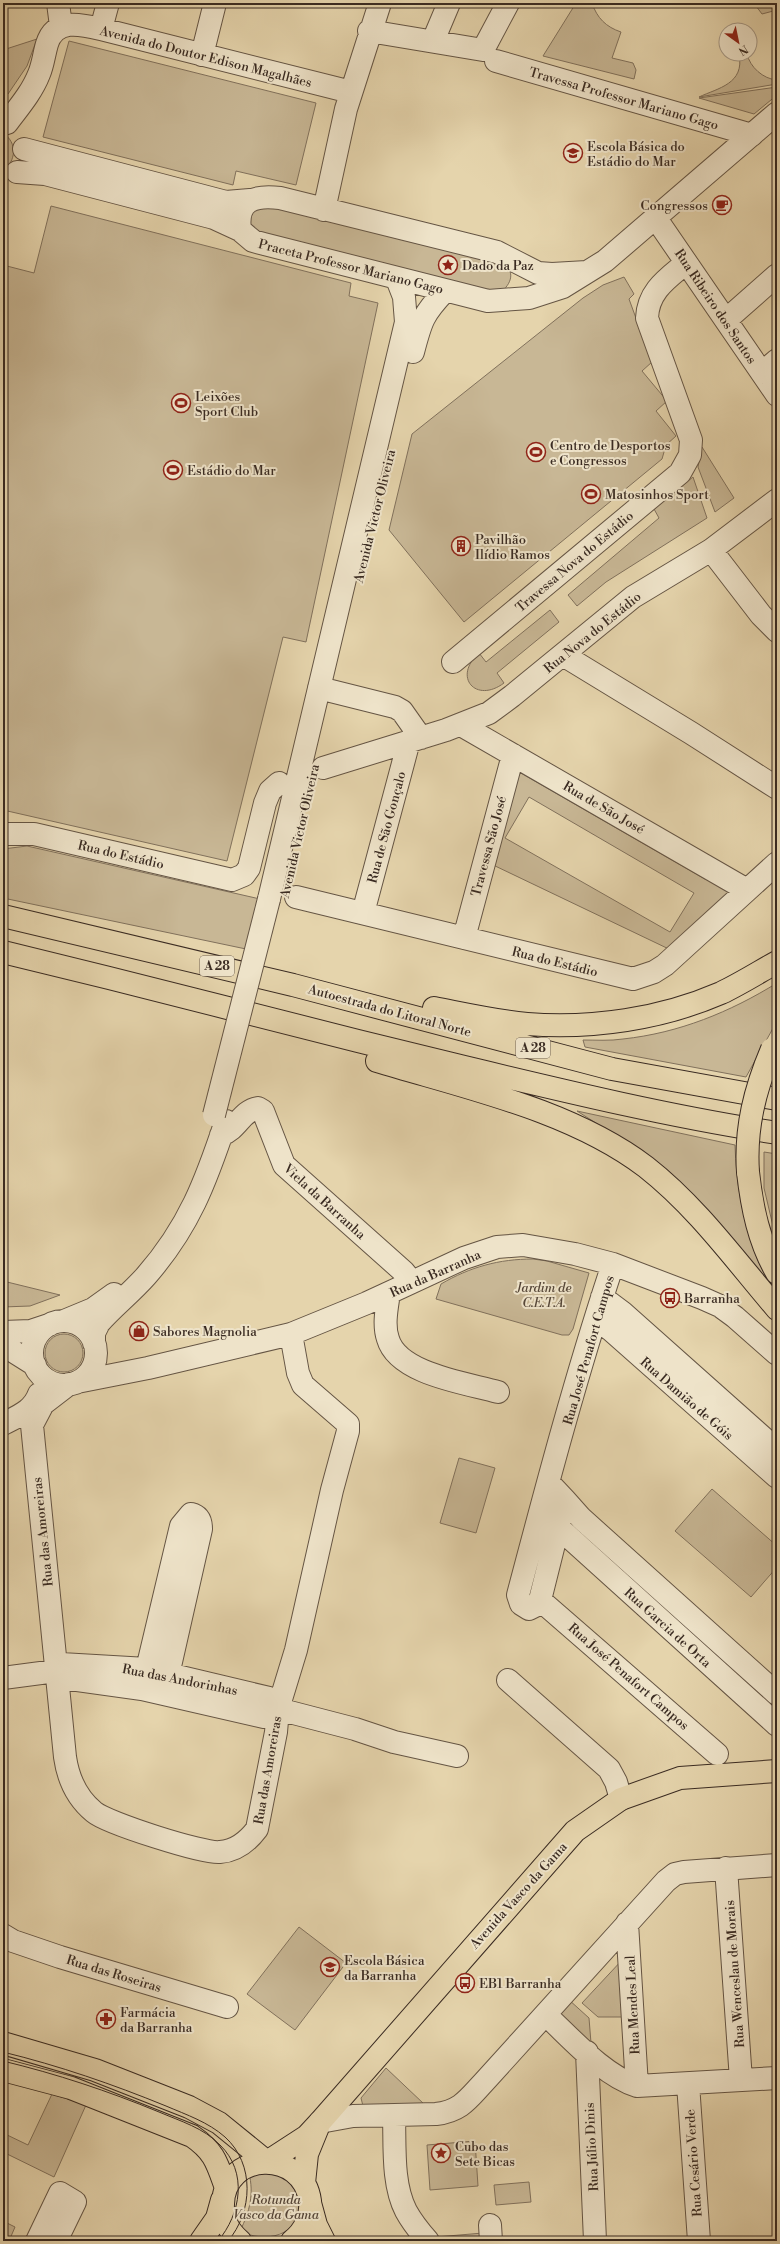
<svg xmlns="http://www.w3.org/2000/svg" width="780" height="2244" font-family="'Libre Bodoni',serif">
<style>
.green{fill:#c8b795;stroke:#81715c;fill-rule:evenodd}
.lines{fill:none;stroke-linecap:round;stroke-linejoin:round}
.minor-casing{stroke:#655544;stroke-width:24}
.major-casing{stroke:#3a2b22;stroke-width:24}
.highway-casing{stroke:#3a2b22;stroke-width:24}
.minor{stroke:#eee3c9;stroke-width:22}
.major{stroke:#e5d4ac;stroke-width:22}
.highway{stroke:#e5d4ac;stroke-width:22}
.tram{stroke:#3a2b22;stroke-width:1}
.minor-bridge-casing{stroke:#655544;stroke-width:24;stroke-linecap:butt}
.highway-bridge-casing{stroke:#3a2b22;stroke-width:24;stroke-linecap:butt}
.minor-bridge{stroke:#eee3c9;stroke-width:22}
.highway-bridge{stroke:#e5d4ac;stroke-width:22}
.labels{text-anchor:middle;stroke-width:4;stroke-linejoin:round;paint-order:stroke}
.shield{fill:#eee3c9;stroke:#706254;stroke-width:1}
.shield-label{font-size:12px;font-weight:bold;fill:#3a2b22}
.street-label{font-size:13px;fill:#3a2b22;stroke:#eee3c9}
.poi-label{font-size:13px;fill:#3a2b22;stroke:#eee3c9;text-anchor:start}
.park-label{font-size:13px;font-style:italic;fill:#564739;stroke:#eee3c9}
</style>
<rect width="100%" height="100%" fill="#e5d4ac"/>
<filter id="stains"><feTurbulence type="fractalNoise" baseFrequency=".005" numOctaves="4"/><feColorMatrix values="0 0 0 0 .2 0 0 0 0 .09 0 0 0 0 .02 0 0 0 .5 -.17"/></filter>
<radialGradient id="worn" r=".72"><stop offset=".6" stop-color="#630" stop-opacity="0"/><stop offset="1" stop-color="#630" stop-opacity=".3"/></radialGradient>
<!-- green -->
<path class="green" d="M576,3h16c5,15 14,24 29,29l-9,26 21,5 3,7 -2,9 -91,-23z
M758,3h19v7l-15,4 -6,-8z
M37,39l-10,27 -19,28 -5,3v-47z
M69,41l247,62 -20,82 -60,-14 -3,14 -190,-48z
M739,54h8c3,13 16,25 30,26v4l-78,13c19,-9 46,-13 40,-43z
M777,87v8l-23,19 -55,-16z
M3,133c15,10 13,28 0,38z
M262,203l235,57c3,3 8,5 11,8 8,10 -3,23 -12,27l-232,-56 -15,-16v-8z
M51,206l300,77 -2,13 29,7 -72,339 -23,-5 -56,224 -224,-51v-545l31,8z
M624,277l10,17 -5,5 23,63 -10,9 25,30 -11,10 20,25 -10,9 -4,14 -198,163 -75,-92 23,-96 171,-136 20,-13z
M702,447l32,51 -19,14 -17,-45z
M693,477l14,41 -101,64 -29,24 -9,-11 91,-77 -5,-9z
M550,610l9,12 -62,51 7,10c-28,21 -52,-6 -25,-30l7,9z
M519,772l186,107 4,-3 24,15 -60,60 -182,-87zM529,797l165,96 -24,39 -165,-94z
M27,846l233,53 -14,50 -243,-51v-49z
M777,983v38l-31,56 -161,-30 -2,-7c13,0 27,1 40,-1 56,-6 107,-27 154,-56z
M577,1111l158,34c1,36 7,71 19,105 5,15 14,30 21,44l-124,-136z
M764,1152l13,2v89l-13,-55z
M533,1259l14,2 42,12 -16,56 -4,6h-7l-126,-36 5,-15c29,-17 58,-25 92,-25z
M3,1281l57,14 -30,11 -27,1z
M45 1353a19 19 0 1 1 38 0a19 19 0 1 1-38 0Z
M459,1458l36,10 -19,65 -36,-10z
M712,1489l65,57v21l-26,30 -76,-66z
M299,1927l47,36 -51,67 -48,-36z
M623,1959l2,58h-27l-16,-14z
M568,1999l21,19 2,25 -31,-28z
M386,2068l38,36 -61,2 -2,-8z
M52,2094l34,11 -32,72 -51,-25v-19l25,12z
M475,2141l3,45 -48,4 -3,-45z
M249,2173l35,1c4,5 11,11 14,17 2,3 1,9 1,12 2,33 -34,41 -59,28 10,-20 14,-37 9,-58z
M529,2182l2,20 -35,3 -2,-20z
M3,2221l12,6 -6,14h-6z
M483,2233v8h-42l-5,-4z"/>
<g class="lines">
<!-- minor casing -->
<g class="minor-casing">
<path id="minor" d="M58,3l3,23
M101,29l7,-26
M369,31l114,19 25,-47
M433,41l16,-38
M202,55l13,-52
M496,61l256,74
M7,123c12,-16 25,-31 32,-49 4,-9 5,-20 8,-30 8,-26 33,-20 54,-15l250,63
M24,149l202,53 24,-2
M17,172l28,2 169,44 26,12
M324,210l22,-101 34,-106
M655,217l122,178
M587,272l-35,2 -14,-1 -41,-21 -217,-54c-26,-3 -44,2 -40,32l13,11 11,3 224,57 41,-3 34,-11 42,-26 172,-148
M726,320l51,-45
M413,352c8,-31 10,-38 32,-61
M762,373l15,-13
M711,550l50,65 16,16
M563,655l128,78 86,55
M453,662l227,-189 10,-18 1,-15 -44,-122c1,-27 20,-39 39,-55
M319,688l76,19 7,4 19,27
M461,725l286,165
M323,768l123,-38 43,-17 23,-17 121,-99 78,-47 66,-50
M3,834h31l198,46 12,-5 5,-7 16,-65 5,-12 9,-8
M296,897l337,82 21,-7 11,-7 112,-102
M269,899l137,-577 -2,-25 -7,-18
M363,913l46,-172
M464,938l49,-183
M221,1135c17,-6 20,-24 37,-27l5,3 21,54 120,107 8,10
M389,1293c-2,14 -6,32 -1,46 10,35 78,44 110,53
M602,1297l20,15 155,138
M596,1319l16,12 165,146
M64,1321l29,-12 21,-15
M32 1353a32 32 0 1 1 64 0a32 32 0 1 1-64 0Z
M3,1332l28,-1 18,-6
M94,1343v-10l5,-10c14,-16 32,-30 47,-47 43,-49 60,-95 80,-155
M3,1345l32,20
M77,1382l71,-14 143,-34 76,-31 97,-45 33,-11 26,-2 52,9 38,10 89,34 18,8 15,11 42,37
M69,1384l-26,20 -11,21 33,332c3,21 12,41 29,55 13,11 110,42 126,40 16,-1 28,-11 37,-23l19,-97 2,-23 18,-59 36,-160 16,-59v-7l-45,-39 -5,-12 -7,-39
M3,1424c15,-8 30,-13 36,-30
M549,1483l16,17 -25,100 -3,5 -8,4 -8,-5 -3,-9c29,-110 59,-223 95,-331
M565,1500l16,18 196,176
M547,1523l12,5 218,197
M540,1600l177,154
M147,1669l34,-143 10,-12c8,2 10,6 10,15l-33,146
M3,1678l53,-7
M508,1680l101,89 7,13 5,17
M278,1709l-14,8 -122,-28 -79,-11 -7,-7 5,-7 86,5 122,29 9,11 77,20 39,13 63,14
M726,1868l15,212
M627,1923l10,163
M3,1935l10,6 47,16 167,50
M546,2015c25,23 58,61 91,71l140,-8
M587,2052l8,189
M688,2084l11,157
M394,2116c1,30 -2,68 12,95 6,11 14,21 22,30
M320,2122l33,-6 83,-2c25,-3 32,-15 48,-32l182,-201 9,-7 9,-2 93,-7
M490,2225l1,16
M37,2241l23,-48 15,9 -19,39"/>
</g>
<!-- major casing -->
<g class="major-casing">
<path id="major" d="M3,2043l92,27 94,37 30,16 48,39
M3,2070l68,18 121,48c23,16 25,27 34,52
M267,2162l40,-26 13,-14 255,-291 46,-32 59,-21 97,-7
M304,2183l3,-29 11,-27
M310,2203l6,22 8,16
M201,2241l16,-23 5,-18
M240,2241c-11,-10 -18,-21 -17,-37 1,-53 80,-56 87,-3 2,15 -6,31 -18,40"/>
</g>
<!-- highway casing -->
<g class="highway-casing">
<path id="highway" d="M3,916l290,69 319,84 165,30
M3,952c154,37 307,78 461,115 104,25 208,50 313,66
M434,1008c31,6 62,13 93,16 65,5 134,-5 194,-31 19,-9 38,-21 56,-31
M377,1061c89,27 194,49 269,106 51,40 89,93 131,142
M748,1172c4,36 11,70 29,101"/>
</g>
<!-- minor -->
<use href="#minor" class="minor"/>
<!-- major -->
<use href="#major" class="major"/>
<!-- highway -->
<use href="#highway" class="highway"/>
<!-- tram -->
<path class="tram" d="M3,2052c57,14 109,32 163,54 21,9 42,16 59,31 30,27 28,75 3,104
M3,2061c54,13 105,30 156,51 21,9 45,16 61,33 28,27 21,69 -2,96"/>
<!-- minor-bridge casing -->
<g class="minor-bridge-casing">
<path id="minor-bridge" d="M214,1115l55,-216"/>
</g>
<!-- highway-bridge casing -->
<g class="highway-bridge-casing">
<path id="highway-bridge" d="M748,1172c-3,-44 7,-83 24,-123"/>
</g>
<!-- minor-bridge -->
<use href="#minor-bridge" class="minor-bridge"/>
<!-- highway-bridge -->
<use href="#highway-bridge" class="highway-bridge"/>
</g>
<!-- icons -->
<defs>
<g id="school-ring" transform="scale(1)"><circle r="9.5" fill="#eee3c9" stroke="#8f2418" stroke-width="1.5"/><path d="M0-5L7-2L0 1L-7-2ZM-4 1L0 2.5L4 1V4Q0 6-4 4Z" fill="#8f2418"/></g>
<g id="cafe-ring" transform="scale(1)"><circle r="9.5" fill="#eee3c9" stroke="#8f2418" stroke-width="1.5"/><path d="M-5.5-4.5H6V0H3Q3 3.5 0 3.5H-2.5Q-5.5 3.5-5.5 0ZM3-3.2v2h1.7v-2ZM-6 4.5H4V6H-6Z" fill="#8f2418"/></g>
<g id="sight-ring" transform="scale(1)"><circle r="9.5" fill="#eee3c9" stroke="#8f2418" stroke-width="1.5"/><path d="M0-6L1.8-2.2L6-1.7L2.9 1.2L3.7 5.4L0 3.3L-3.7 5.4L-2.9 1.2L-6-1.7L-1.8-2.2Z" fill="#8f2418"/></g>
<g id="stadium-ring" transform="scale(1)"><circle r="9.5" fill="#eee3c9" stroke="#8f2418" stroke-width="1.5"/><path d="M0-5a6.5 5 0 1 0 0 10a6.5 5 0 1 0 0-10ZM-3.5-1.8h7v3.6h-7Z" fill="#8f2418"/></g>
<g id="building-ring" transform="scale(1)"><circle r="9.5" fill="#eee3c9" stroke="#8f2418" stroke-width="1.5"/><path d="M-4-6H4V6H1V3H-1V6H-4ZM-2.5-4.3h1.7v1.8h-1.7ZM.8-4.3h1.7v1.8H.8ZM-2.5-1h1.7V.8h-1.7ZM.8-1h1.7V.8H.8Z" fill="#8f2418"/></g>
<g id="bus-ring" transform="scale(1)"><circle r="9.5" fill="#eee3c9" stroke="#8f2418" stroke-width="1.5"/><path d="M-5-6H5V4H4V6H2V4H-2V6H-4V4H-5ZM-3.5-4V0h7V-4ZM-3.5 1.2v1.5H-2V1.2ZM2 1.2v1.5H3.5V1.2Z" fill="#8f2418"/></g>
<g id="shop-ring" transform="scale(1)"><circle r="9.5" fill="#eee3c9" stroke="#8f2418" stroke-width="1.5"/><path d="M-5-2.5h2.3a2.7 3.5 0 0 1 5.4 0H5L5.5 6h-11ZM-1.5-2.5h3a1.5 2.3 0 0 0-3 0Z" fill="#8f2418"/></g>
<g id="pharmacy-ring" transform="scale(1)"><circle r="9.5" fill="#eee3c9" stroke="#8f2418" stroke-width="1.5"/><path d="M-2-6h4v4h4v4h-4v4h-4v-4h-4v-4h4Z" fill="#8f2418"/></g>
</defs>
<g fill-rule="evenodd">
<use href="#school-ring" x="573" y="153"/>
<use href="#cafe-ring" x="722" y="205"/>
<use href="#sight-ring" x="448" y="265"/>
<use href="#stadium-ring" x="181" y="403"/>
<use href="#stadium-ring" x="536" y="452"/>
<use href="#stadium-ring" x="173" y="470"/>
<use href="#stadium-ring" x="591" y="494"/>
<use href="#building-ring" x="461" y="546"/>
<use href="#bus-ring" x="670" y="1298"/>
<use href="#shop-ring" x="139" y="1331"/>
<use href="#school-ring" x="330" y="1967"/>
<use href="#bus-ring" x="465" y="1983"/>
<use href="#pharmacy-ring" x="106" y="2019"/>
<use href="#sight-ring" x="441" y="2153"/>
</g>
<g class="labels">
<!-- shield labels -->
<g class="shield">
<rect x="200" y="956" width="34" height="20" rx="3"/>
<rect x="516" y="1038" width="34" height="20" rx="3"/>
</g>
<g class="shield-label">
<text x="217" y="970">A 28</text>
<text x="533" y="1052">A 28</text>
</g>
<!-- street labels -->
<g class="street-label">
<text transform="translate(206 56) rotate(14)" y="5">Avenida do Doutor Edison Magalhães</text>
<text transform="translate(624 98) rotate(16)" y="5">Travessa Professor Mariano Gago</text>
<text transform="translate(351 266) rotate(14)" y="5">Praceta Professor Mariano Gago</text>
<text transform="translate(716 306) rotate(56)" y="5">Rua Ribeiro dos Santos</text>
<text transform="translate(374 516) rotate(-76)" y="5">Avenida Victor Oliveira</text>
<text transform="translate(574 561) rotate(-40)" y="5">Travessa Nova do Estádio</text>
<text transform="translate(592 632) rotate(-39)" y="5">Rua Nova do Estádio</text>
<text transform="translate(604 807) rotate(30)" y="5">Rua de São José</text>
<text transform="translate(386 827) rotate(-75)" y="5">Rua de São Gonçalo</text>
<text transform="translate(299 831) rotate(-77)" y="5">Avenida Victor Oliveira</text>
<text transform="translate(488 846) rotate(-75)" y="5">Travessa São José</text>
<text transform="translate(121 854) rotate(13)" y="5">Rua do Estádio</text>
<text transform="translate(555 961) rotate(14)" y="5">Rua do Estádio</text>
<text transform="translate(390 1010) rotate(15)" y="5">Autoestrada do Litoral Norte</text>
<text transform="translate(325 1201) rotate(42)" y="5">Viela da Barranha</text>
<text transform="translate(435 1273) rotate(-24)" y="5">Rua da Barranha</text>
<text transform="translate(588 1350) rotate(-74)" y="5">Rua José Penafort Campos</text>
<text transform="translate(687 1398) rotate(41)" y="5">Rua Damião de Góis</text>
<text transform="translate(42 1532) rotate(-96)" y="5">Rua das Amoreiras</text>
<text transform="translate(668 1627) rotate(42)" y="5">Rua Garcia de Orta</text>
<text transform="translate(629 1676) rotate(41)" y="5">Rua José Penafort Campos</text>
<text transform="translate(180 1679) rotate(11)" y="5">Rua das Andorinhas</text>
<text transform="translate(267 1770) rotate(-80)" y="5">Rua das Amoreiras</text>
<text transform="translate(518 1895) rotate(-48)" y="5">Avenida Vasco da Gama</text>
<text transform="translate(114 1973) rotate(17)" y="5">Rua das Roseiras</text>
<text transform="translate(734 1974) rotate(-94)" y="5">Rua Wenceslau de Morais</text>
<text transform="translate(632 2005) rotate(-93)" y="5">Rua Mendes Leal</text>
<text transform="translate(591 2147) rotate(-93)" y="5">Rua Júlio Dinis</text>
<text transform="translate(693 2163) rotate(-94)" y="5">Rua Cesário Verde</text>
</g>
<!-- poi labels -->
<g class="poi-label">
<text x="587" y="151">Escola Básica do<tspan x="587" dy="15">Estádio do Mar</tspan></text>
<text x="708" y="210" text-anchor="end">Congressos</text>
<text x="462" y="270">Dado da Paz</text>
<text x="195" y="401">Leixões<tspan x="195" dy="15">Sport Club</tspan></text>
<text x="550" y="450">Centro de Desportos<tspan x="550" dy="15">e Congressos</tspan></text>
<text x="187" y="475">Estádio do Mar</text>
<text x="605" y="499">Matosinhos Sport</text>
<text x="475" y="544">Pavilhão<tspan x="475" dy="15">Ilídio Ramos</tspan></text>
<text x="684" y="1303">Barranha</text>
<text x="153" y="1336">Sabores Magnolia</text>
<text x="344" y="1965">Escola Básica<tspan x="344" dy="15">da Barranha</tspan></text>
<text x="479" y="1988">EB1 Barranha</text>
<text x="120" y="2017">Farmácia<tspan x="120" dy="15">da Barranha</tspan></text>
<text x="455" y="2151">Cubo das<tspan x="455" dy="15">Sete Bicas</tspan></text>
</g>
<!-- park labels -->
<g class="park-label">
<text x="544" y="1292">Jardim de<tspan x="544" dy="15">C.E.T.A.</tspan></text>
<text x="276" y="2204">Rotunda<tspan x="276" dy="15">Vasco da Gama</tspan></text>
</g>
</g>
<!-- margin -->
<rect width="780" height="2244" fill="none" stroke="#e5d4ac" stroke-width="16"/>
<rect x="4" y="4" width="772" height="2236" fill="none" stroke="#3a2b22" stroke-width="2"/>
<rect x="8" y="8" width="764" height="2228" fill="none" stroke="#3a2b22"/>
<!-- north arrow -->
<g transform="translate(738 42) rotate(147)"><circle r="19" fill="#eee3c9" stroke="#a69986"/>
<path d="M0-3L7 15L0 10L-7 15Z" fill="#8f2418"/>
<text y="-6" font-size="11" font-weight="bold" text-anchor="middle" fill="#3a2b22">N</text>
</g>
<rect width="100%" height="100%" filter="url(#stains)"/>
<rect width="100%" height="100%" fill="url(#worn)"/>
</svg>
